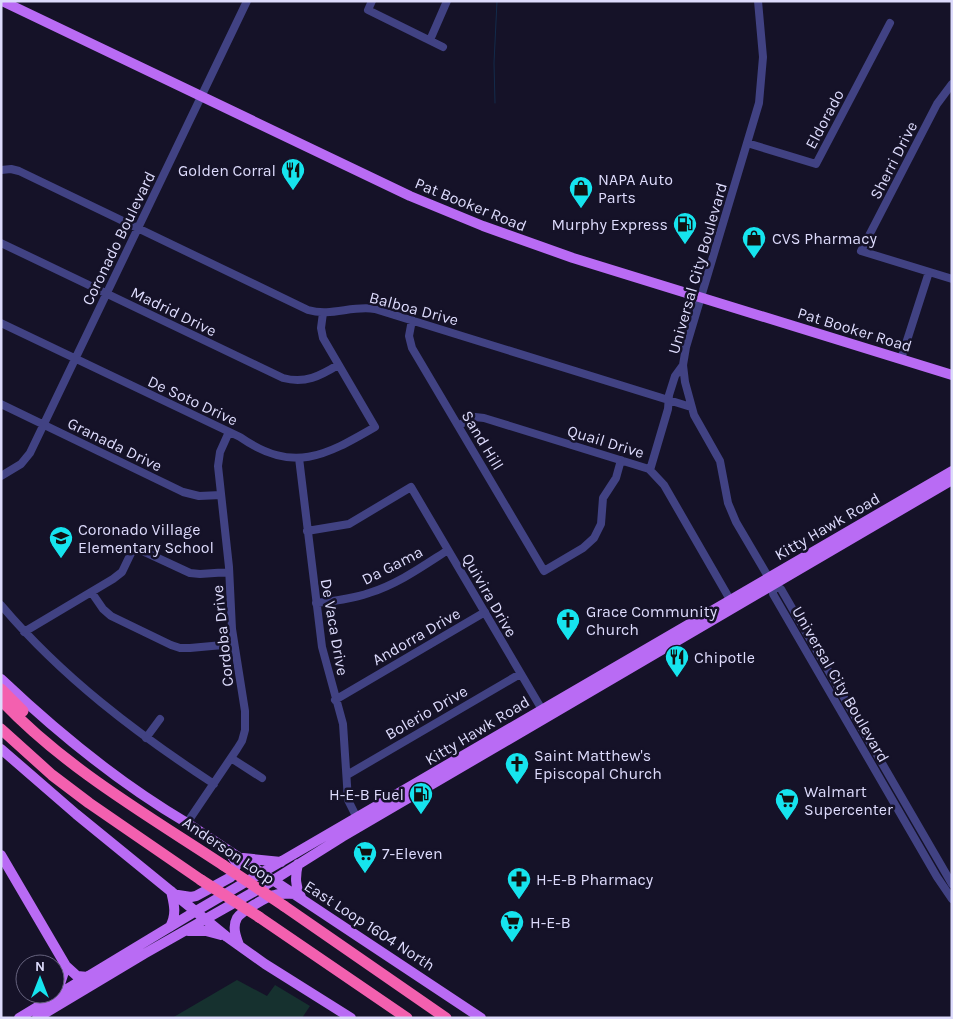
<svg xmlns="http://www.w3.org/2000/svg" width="953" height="1019" font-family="Karla,sans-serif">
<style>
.green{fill:#16312f}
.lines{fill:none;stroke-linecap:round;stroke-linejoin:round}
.stream{stroke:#132b4b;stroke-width:1}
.minor{stroke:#414283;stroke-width:8}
.major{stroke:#b96bf4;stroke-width:10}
.highway{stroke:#f360af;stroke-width:11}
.highway-bridge{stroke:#f360af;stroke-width:11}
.labels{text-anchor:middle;stroke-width:5;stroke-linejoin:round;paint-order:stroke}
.street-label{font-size:16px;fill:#dddbfc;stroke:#151228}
.poi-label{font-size:16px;fill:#dddbfc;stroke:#151228;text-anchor:start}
</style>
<rect width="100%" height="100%" fill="#151228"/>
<!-- green -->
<path class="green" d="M237,980l30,16 8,-11 35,21 -8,12h-130z"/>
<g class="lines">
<!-- stream -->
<path class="stream" d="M495,103l-1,-40 3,-62"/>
<!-- minor -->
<path class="minor" d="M372,1l-4,9 75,37
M758,1l5,56 -4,46 -73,244 -3,18 2,17 9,33 26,46 8,42 8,19 37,63 8,4 171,295
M430,40l17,-39
M952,84l-15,20 -76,147 91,28
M747,143l69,21 74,-141
M1,170l10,-1 8,2 289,139c23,7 44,-5 67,-1l316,98
M1,243l282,135c22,6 37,-2 55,-13
M412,320l-3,16 3,12 132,223 39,-23 11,-10 7,-14 2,-26 13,-20 5,-18
M1,323l239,114c53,37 85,19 135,-10l-52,-89 -2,-10 2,-15
M901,359l28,-87
M1,404l182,88 16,4 22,-1
M459,425l16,-8 9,1 165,51 15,16 68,118
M299,458l23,189 21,77 5,76 11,22
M650,470l18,-61 1,-14 6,-19 8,-11
M1,476l20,-12 9,-11 217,-452
M307,531l42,-7 62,-37 133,226
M773,585v9l164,283 15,22
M92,593l11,16 8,7 60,29 9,3h10l44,-4
M316,603c18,-2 36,-4 53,-10 29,-9 54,-27 79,-43
M1,605c61,72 135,128 213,179
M24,632l89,-53 9,-7 12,-25 56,26 10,1 29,-2
M335,700l150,-88
M146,738l14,-19
M231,758l31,20
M347,775l173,-101
M187,823l50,-74 5,-8 3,-11v-19l-13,-82 -3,-62 -11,-101 2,-14 9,-20"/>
<!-- major -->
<path class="major" d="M2,1l408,195 73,30 90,32 379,117
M1,679c57,54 118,104 186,144l294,195
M1,749l75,65 151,123 38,27 86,54
M1,855l65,111 11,10 11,1
M243,858l38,4
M298,864c-3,13 -3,22 3,33
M178,895l13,2 5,-1 35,-19 6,-13 -7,-11
M170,927c7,-13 4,-23 1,-36
M188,931h18l15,4
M239,945c-3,-8 -7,-18 -2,-27 4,-6 30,-22 38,-23 6,-2 13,-1 20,-1
M55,990l5,-6 6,-18
M19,1018l177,-107 756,-440
M37,1018l107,-64 120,-68 78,-49 610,-357"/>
<!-- highway -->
<path class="highway" d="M1,689l22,22
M1,700c63,67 146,115 222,165
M1,729l51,46 37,28 112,77
M284,906l162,112
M259,917l148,101"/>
<!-- highway-bridge -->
<path class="highway-bridge" d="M223,865l61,41
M201,880l58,37"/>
</g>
<!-- icons -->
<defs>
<g id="restaurant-pin" transform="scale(1.25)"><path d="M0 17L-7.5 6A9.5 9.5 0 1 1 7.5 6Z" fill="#16e4ee" stroke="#151228"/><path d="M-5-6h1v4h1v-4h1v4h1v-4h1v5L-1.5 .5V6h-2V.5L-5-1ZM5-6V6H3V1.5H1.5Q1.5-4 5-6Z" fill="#111"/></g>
<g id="shop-pin" transform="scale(1.25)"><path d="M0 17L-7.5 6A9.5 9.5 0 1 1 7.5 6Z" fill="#16e4ee" stroke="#151228"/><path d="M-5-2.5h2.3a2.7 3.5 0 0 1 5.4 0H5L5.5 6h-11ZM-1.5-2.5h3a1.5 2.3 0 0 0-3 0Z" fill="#111"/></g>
<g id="fuel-pin" transform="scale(1.25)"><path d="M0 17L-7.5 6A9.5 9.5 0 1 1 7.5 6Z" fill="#16e4ee" stroke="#151228"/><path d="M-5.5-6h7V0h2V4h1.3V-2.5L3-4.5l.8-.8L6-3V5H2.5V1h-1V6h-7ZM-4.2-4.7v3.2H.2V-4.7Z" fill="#111"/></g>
<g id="school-pin" transform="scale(1.25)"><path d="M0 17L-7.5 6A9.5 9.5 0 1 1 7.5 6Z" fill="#16e4ee" stroke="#151228"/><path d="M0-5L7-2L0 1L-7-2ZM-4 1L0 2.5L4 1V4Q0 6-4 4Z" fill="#111"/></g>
<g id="church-pin" transform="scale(1.25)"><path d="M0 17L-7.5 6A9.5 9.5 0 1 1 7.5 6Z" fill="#16e4ee" stroke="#151228"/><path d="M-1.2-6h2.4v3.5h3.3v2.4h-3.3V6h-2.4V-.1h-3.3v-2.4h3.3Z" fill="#111"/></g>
<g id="supermarket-pin" transform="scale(1.25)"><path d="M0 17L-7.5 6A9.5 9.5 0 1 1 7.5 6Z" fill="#16e4ee" stroke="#151228"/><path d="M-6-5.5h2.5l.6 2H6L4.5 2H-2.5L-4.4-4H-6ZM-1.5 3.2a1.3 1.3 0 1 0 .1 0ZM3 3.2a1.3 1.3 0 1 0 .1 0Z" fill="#111"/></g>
<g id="pharmacy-pin" transform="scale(1.25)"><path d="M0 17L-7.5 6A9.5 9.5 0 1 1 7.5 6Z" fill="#16e4ee" stroke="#151228"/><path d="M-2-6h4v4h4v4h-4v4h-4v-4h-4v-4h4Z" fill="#111"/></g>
</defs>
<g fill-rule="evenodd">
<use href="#restaurant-pin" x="293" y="170"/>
<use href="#shop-pin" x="581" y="188"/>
<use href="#fuel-pin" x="685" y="224"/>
<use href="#shop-pin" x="754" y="238"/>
<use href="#school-pin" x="61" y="538"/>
<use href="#church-pin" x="568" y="620"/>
<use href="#restaurant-pin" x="677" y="657"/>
<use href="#church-pin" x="517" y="764"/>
<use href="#fuel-pin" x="421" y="794"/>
<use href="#supermarket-pin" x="787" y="800"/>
<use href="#supermarket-pin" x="365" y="853"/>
<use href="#pharmacy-pin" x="519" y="879"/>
<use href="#supermarket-pin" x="512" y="922"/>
</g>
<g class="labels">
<!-- street labels -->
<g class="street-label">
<text transform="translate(824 119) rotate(-62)" y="6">Eldorado</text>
<text transform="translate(893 160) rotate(-63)" y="6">Sherri Drive</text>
<text transform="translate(471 204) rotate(22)" y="6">Pat Booker Road</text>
<text transform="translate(118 238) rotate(-64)" y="6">Coronado Boulevard</text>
<text transform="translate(697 268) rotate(-74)" y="6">Universal City Boulevard</text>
<text transform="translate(414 308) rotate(15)" y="6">Balboa Drive</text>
<text transform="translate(174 311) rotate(26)" y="6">Madrid Drive</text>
<text transform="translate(855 329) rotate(17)" y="6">Pat Booker Road</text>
<text transform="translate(193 400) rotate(25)" y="6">De Soto Drive</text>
<text transform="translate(483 440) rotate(59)" y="6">Sand Hill</text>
<text transform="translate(606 441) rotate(17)" y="6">Quail Drive</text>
<text transform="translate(115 444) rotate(26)" y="6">Granada Drive</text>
<text transform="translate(827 526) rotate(-30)" y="6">Kitty Hawk Road</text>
<text transform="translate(392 565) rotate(-27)" y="6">Da Gama</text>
<text transform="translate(490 595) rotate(60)" y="6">Quivira Drive</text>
<text transform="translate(335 627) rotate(80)" y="6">De Vaca Drive</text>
<text transform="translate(222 636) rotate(-96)" y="6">Cordoba Drive</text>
<text transform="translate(416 636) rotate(-30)" y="6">Andorra Drive</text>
<text transform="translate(841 684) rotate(60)" y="6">Universal City Boulevard</text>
<text transform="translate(426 712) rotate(-30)" y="6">Bolerio Drive</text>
<text transform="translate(477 730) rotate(-31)" y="6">Kitty Hawk Road</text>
<text transform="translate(229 850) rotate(34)" y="6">Anderson Loop</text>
<text transform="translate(370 925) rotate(33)" y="6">East Loop 1604 North</text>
</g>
<!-- poi labels -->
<g class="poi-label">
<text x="276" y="176" text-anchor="end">Golden Corral</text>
<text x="598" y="185">NAPA Auto<tspan x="598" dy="18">Parts</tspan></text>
<text x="668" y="230" text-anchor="end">Murphy Express</text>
<text x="772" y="244">CVS Pharmacy</text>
<text x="78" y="535">Coronado Village<tspan x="78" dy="18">Elementary School</tspan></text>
<text x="586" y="617">Grace Community<tspan x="586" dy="18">Church</tspan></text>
<text x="694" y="663">Chipotle</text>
<text x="534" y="761">Saint Matthew's<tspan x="534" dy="18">Episcopal Church</tspan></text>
<text x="804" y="797">Walmart<tspan x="804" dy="18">Supercenter</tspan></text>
<text x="404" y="800" text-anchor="end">H-E-B Fuel</text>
<text x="382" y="859">7-Eleven</text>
<text x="536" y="885">H-E-B Pharmacy</text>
<text x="530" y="928">H-E-B</text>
</g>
</g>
<!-- border -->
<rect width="953" height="1019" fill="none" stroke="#dddbfc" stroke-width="5"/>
<!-- north arrow -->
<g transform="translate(40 979)"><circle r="24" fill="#151228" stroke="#65627d"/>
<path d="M0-4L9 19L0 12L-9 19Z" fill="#16e4ee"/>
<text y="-8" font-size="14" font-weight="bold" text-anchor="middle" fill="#dddbfc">N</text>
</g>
</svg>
